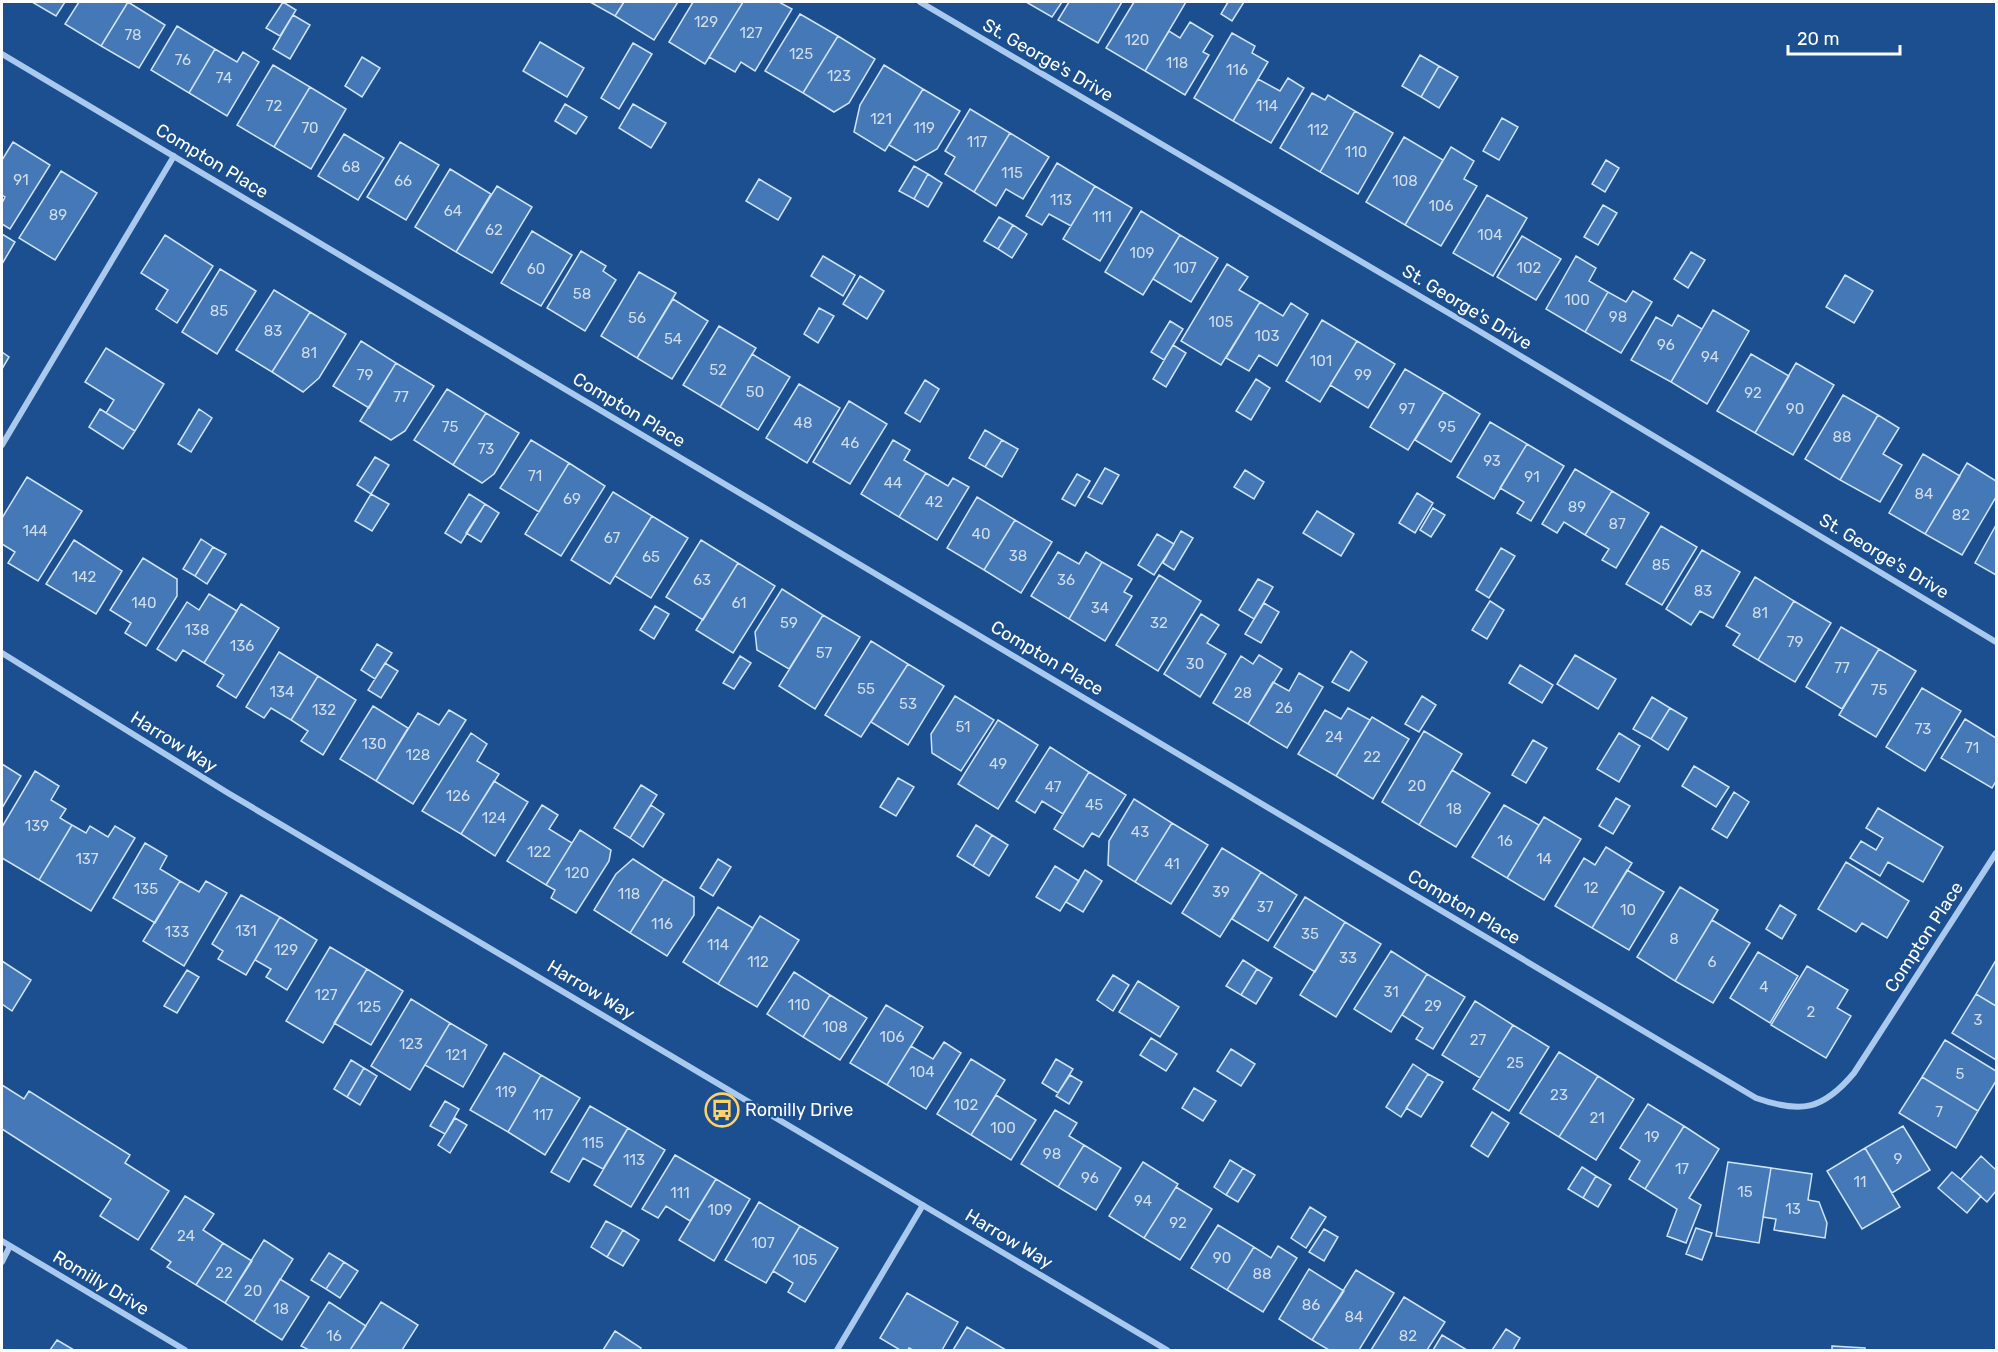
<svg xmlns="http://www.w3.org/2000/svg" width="1998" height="1352" font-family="Rubik,sans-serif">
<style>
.building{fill:#4478b7;stroke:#cfe3fa;stroke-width:1.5}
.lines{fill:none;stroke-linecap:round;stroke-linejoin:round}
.street{stroke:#a9c9ee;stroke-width:6}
.labels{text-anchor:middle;stroke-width:4.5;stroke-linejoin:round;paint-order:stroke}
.number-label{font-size:15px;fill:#d0dded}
.street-label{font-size:18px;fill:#fff;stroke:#1b4f8f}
.poi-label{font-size:18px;fill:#fff;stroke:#1b4f8f;text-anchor:start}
</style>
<rect width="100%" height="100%" fill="#1b4f8f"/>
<!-- building -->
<path class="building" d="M32,2h33l-9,14z
M79,2h49l-27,44 -36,-22z
M128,2l37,23 -26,43 -38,-22z
M283,2l13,8 -16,26 -14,-8z
M590,2h34l-9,14z
M624,2h54l-24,38 -39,-24z
M693,2h50l-38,62 -36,-22z
M743,2h36l13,7 -37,62 -14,-9 -6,10 -26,-15z
M1026,2h36l-10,15z
M1069,2h53l-24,41 -40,-23z
M1134,2h52l-41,69 -39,-23z
M1228,2h16l-12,19 -11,-7z
M800,14l38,22 -35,57 -38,-22z
M293,15l17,10 -20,34 -17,-10z
M1190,22l23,14 -10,16 6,3 -24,40 -40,-24 24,-40 11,7z
M177,26l38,23 -26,44 -38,-23z
M1232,33l23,13 -3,7 16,9 -35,59 -39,-23z
M838,36l37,23 -26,44 -15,9 -31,-19z
M540,42l44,26 -17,29 -44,-26z
M633,43l19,11 -33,55 -18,-11z
M215,49l22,13 6,-10 16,10 -32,54 -38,-23z
M1420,55l19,11 -18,31 -19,-11z
M362,57l18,11 -18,29 -17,-11z
M273,65l37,22 -36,60 -37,-22z
M884,65l39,24 -38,62 -31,-19 6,-27z
M1439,66l19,11 -19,31 -18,-11z
M1288,78l16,10 -33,55 -38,-22 25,-42 22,12z
M310,87l36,22 -35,60 -37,-22z
M923,89l37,22 -23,38 -21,12 -27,-16z
M1312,93l13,7 3,-5 27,16 -35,61 -40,-24z
M565,104l22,13 -11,17 -21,-13z
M633,104l33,19 -15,25 -32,-20z
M970,109l40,24 -36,59 -29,-18 10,-17 -10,-6z
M1355,111l38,22 -35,61 -38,-22z
M1502,118l16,9 -19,33 -16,-9z
M1010,133l39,24 -26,42 -17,-10 -10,17 -22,-14z
M344,134l40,24 -26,42 -40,-24z
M1404,137l39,23 -38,65 -39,-23z
M13,142l37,23 -40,64 -8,-5v-21l3,-6 -3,-2v-35z
M400,142l39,23 -33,55 -39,-23z
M1451,147l23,14 -10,18 13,7 -36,60 -36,-21z
M1606,160l13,8 -14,24 -13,-8z
M1057,163l38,23 -24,40 -22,-12 -7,11 -16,-9z
M914,166l14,8 -14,25 -15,-8z
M450,169l41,25 -35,58 -41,-25z
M61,171l36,22 -42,67 -36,-22z
M928,174l14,9 -14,24 -14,-8z
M759,179l32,19 -13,22 -32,-19z
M497,186l35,21 -40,66 -36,-21z
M1095,186l37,22 -32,53 -37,-22z
M1487,195l40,23 -34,58 -40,-23z
M1603,205l14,8 -19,32 -14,-8z
M1141,211l39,24 -37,60 -38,-23z
M999,217l14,8 -15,24 -14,-8z
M1013,225l14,9 -15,24 -14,-9z
M532,231l40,24 -31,51 -40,-23z
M2,234l13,8 -13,22z
M165,235l48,31 -36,57 -21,-14 12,-19 -27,-17z
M1180,235l38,23 -27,44 -38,-23z
M1522,236l39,23 -25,41 -39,-23z
M581,251l25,15 -3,5 13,9 -31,51 -38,-23z
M1691,252l14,8 -17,28 -14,-9z
M823,256l32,19 -12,21 -32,-20z
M1576,256l20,12 -7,13 19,11 -23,40 -39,-23z
M1227,264l21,13 -9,13 21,12 -39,63 -40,-24z
M220,269l36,22 -39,63 -35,-22z
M639,272l37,21 -39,65 -36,-22z
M1845,275l28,16 -19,32 -28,-16z
M860,276l24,15 -17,28 -24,-15z
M274,290l36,22 -38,60 -36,-22z
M1633,291l19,11 -31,51 -36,-21 23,-40 18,10z
M673,299l35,22 -36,58 -35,-21z
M1260,302l23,14 8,-13 17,11 -31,52 -18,-11 -10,16 -23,-13z
M819,308l15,8 -16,27 -14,-9z
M1713,310l36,21 -42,73 -36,-22z
M310,312l36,22 -27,44 -16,14 -31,-20z
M1678,315l24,14 -31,53 -40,-22 25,-43 16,9z
M1322,320l35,21 -37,61 -34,-21z
M1170,321l13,8 -19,31 -13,-8z
M719,326l37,22 -36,59 -37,-22z
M361,341l35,22 -27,45 -36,-22z
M1357,341l38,23 -27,44 -38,-23z
M1173,345l13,8 -20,34 -13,-8z
M106,348l58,36 -29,47 -29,-18 8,-13 -29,-18z
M2,352l7,5 -7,12z
M752,354l38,23 -32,53 -38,-23z
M1751,354l38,22 -34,57 -38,-22z
M396,363l38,23 -29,45 -14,9 -31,-19z
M1796,363l38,22 -41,70 -38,-22z
M1405,369l39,23 -36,58 -38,-23z
M1256,379l14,9 -19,32 -15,-9z
M925,380l14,9 -19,33 -15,-9z
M799,384l41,24 -33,55 -41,-25z
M447,389l39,24 -33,52 -39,-25z
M1444,392l36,22 -29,48 -36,-22z
M1843,395l35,20 -38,65 -35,-21z
M849,401l38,23 -37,60 -37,-22z
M100,409l35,22 -12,18 -34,-22z
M199,409l13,9 -21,34 -13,-8z
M486,413l33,20 -25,41 -12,9 -29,-18z
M1878,415l21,13 -16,26 19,11 -22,37 -40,-22z
M1490,422l37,22 -33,55 -37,-22z
M985,430l17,10 -17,27 -16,-9z
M531,440l38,23 -30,49 -39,-24z
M893,440l17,10 -6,10 22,13 -27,44 -38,-23z
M1002,440l16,9 -16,28 -17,-10z
M1527,444l37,22 -33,55 -14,-8 7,-11 -24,-14z
M1923,454l37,22 -35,58 -36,-21z
M375,457l14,8 -18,29 -14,-9z
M569,463l36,23 -44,70 -36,-22z
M1967,463l29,18v16l-34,58 -37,-21z
M1105,468l14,7 -17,29 -14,-7z
M1575,469l37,22 -27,44 -21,-13 -7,11 -15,-9z
M1245,470l19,12 -10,17 -20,-12z
M926,473l22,13 5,-8 16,9 -32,53 -38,-23z
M1077,474l13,7 -15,25 -13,-7z
M27,477l55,34 -44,70 -30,-18 7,-11 -13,-8v-26z
M1612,491l37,22 -33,55 -14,-8 7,-11 -24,-14z
M613,492l39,24 -42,68 -39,-24z
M1417,493l16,10 -18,30 -16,-10z
M371,494l18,10 -17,27 -17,-10z
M469,494l16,10 -24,39 -16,-10z
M977,497l38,23 -31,50 -37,-22z
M485,504l14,9 -18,29 -15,-9z
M1433,508l12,7 -14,22 -11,-7z
M1317,511l37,23 -13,22 -38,-23z
M652,516l36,22 -37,60 -36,-22z
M1015,520l37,22 -31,51 -37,-23z
M1996,525v50l-21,-12z
M1661,526l36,21 -35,58 -36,-21z
M1181,531l12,7 -19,32 -11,-7z
M1157,534l17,10 -20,31 -16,-10z
M201,539l12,8 -18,29 -12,-7z
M74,540l48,31 -26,43 -50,-30z
M701,540l37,23 -35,57 -37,-23z
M213,547l13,7 -19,30 -12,-8z
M1501,548l14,8 -26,42 -13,-8z
M1702,550l38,22 -27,46 -13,-7 -9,14 -25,-16z
M1058,552l21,12 7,-12 16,10 -33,57 -38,-23z
M143,558l34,21v17l-31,50 -21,-13 6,-10 -21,-13z
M1102,562l30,17 -8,13 8,4 -27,45 -36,-22z
M738,563l37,23 -42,67 -37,-23z
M1159,575l42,26 -43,70 -42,-26z
M1755,577l39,24 -36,59 -25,-15 7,-11 -14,-8z
M1258,579l15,8 -19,32 -15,-9z
M782,589l41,26 -34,54 -32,-19 -2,-18z
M209,594l28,17 -33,52 -21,-13 -7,11 -19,-12 30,-47 12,8z
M1490,601l14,9 -17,29 -15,-9z
M1794,601l37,22 -36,59 -37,-22z
M1264,603l15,9 -18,31 -16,-9z
M241,604l38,24 -43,70 -19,-12 7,-11 -20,-12z
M655,606l14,8 -15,25 -14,-9z
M1201,614l18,11 -12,18 19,11 -26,43 -36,-23z
M823,615l37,22 -45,72 -36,-23z
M1841,627l38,22 -37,60 -36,-22z
M871,641l37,23 -47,73 -36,-22z
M377,644l15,9 -17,26 -14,-9z
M1879,649l37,22 -40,66 -37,-22z
M1351,651l16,11 -18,29 -17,-9z
M279,652l39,24 -27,44 -20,-12 -7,10 -18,-11z
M1259,655l23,14 -34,55 -35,-21 28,-47 12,8z
M1575,655l41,24 -18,30 -41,-25z
M740,656l11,7 -17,26 -11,-6z
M385,663l13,8 -17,27 -13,-8z
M908,664l36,22 -36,59 -37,-23z
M1520,665l33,20 -11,18 -33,-20z
M1299,673l24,14 -36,61 -39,-24 25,-42 16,9z
M318,676l38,24 -33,55 -22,-14 7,-10 -17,-11z
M1922,688l39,23 -36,60 -39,-24z
M955,696l39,24 -33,51 -29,-18 -1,-19z
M1422,696l14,9 -17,27 -14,-8z
M1652,697l18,11 -19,31 -18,-10z
M373,706l35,22 -32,53 -36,-22z
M1348,708l22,12 -34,56 -38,-22 27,-44 16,9z
M1670,708l17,10 -19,32 -17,-11z
M449,710l17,10 -53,84 -37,-23 42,-68 21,12z
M1372,717l37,22 -36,60 -37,-23z
M1965,719l31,19v43l-4,7 -51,-30z
M998,720l40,25 -40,64 -40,-25z
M1424,731l38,23 -43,71 -37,-23z
M471,733l16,11 -10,17 22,13 -38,60 -39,-23z
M1619,733l21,13 -21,36 -22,-13z
M1533,740l14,8 -21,35 -14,-8z
M1050,747l39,25 -26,42 -21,-13 -7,12 -19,-12z
M2,764l19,12 -19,32z
M1694,766l35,21 -13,20 -34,-21z
M1452,770l38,23 -34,54 -37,-22z
M35,771l24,15 -8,14 15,9 -6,9 12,7 -33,55 -37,-22v-31z
M1089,772l37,23 -27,42 -7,-4 -9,14 -29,-18z
M898,778l16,9 -18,29 -16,-9z
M494,781l34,21 -33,54 -34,-22z
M641,785l16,10 -27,43 -16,-10z
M1734,792l15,10 -22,36 -15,-9z
M1616,798l14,8 -17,28 -14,-8z
M1134,799l38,24 -37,59 -27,-17 1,-24z
M542,805l16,10 -9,14 23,14 -26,42 -39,-24z
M651,805l13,9 -21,33 -13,-9z
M1504,805l35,20 -32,53 -35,-21z
M1878,808l65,39 -20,35 -35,-20 -8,14 -30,-18 11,-17 15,9 7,-12 -17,-10z
M1544,817l37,22 -37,61 -37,-22z
M1172,823l36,22 -37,59 -36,-22z
M72,825l14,8 4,-7 18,11 7,-11 20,12 -44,73 -52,-31z
M976,825l16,10 -19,31 -16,-10z
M580,830l31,20 -2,11 -33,52 -25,-15 4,-8 -9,-5z
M992,835l16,10 -19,31 -16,-10z
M145,843l22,13 -7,13 20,12 -25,42 -42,-25z
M1606,847l26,16 -40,65 -37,-22 29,-48 11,7z
M1222,848l39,24 -41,65 -38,-24z
M633,859l31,20 -34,54 -36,-23 22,-36z
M718,859l13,8 -18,29 -13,-8z
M1846,862l63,39 -22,37 -25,-15 -6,9 -38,-23z
M1055,866l24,15 -19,30 -24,-14z
M1085,870l17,11 -19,31 -17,-10z
M1627,870l37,22 -35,58 -37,-22z
M1261,872l36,23 -29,46 -36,-22z
M664,879l30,18v18l-27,41 -37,-23z
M180,881l19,11 7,-11 21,12 -43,73 -41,-25z
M1680,887l38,23 -43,71 -38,-24z
M241,895l39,22 -34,58 -28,-16 5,-8 -11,-7z
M1305,897l40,25 -30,50 -41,-25z
M1780,905l16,10 -14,24 -16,-10z
M718,907l35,21 -35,56 -35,-22z
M760,916l39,24 -42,67 -39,-23z
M280,917l37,23 -30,50 -21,-13 5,-8 -16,-9z
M1712,920l38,23 -37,60 -38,-22z
M1345,922l36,22 -45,73 -36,-22z
M330,947l37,22 -44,74 -37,-22z
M1391,951l36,23 -36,58 -37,-23z
M1758,952l40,24 -28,47 -40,-25z
M1243,960l14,9 -16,26 -15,-9z
M1996,960v46l-20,-12z
M2,961l29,19 -19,31 -10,-7z
M1807,966l41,24 -11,18 14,8 -25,42 -55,-33z
M367,969l36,22 -32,54 -37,-22z
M1257,969l15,9 -16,26 -15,-9z
M187,970l12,7 -22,36 -13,-7z
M794,972l36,23 -27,42 -36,-23z
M1427,974l38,23 -32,52 -17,-10 7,-11 -21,-13z
M1113,975l16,10 -16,26 -16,-11z
M1138,981l41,26 -19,30 -41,-25z
M1976,994l20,12v54l-44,-27z
M830,995l37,23 -27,42 -37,-23z
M411,999l39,24 -40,67 -39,-24z
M1475,1001l38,24 -33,53 -38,-23z
M886,1005l37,22 -36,58 -37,-22z
M450,1023l37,22 -24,42 -38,-22z
M1513,1025l36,22 -40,64 -36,-22z
M1151,1038l26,16 -11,17 -26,-16z
M1945,1040l51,31v10l-18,30 -56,-34z
M944,1042l17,11 -35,56 -39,-24 24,-39 22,13z
M1231,1049l24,15 -14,22 -24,-15z
M1559,1052l39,24 -39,61 -39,-24z
M504,1053l37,22 -33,57 -38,-22z
M971,1059l34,21 -34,55 -34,-21z
M1056,1059l17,10 -15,24 -16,-10z
M351,1060l13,8 -17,29 -13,-8z
M1413,1064l15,10 -27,43 -15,-10z
M364,1068l13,8 -17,29 -13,-8z
M1428,1074l15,8 -22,35 -15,-9z
M541,1075l39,23 -35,57 -37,-23z
M1070,1075l12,7 -13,22 -13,-8z
M1598,1076l36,23 -38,61 -37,-23z
M1922,1077l56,34 -22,37 -57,-35z
M2,1085l22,14 5,-8 101,64 -5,8 44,28 -31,49 -38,-24 11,-17 -109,-70z
M1194,1088l22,13 -13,20 -21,-13z
M996,1095l40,25 -25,40 -40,-25z
M445,1101l14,8 -14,25 -15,-8z
M1648,1104l36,22 -39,63 -16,-10 11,-18 -20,-13z
M590,1106l38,22 -25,41 -20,-11 -14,24 -18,-10z
M1055,1110l22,13 -8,13 15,9 -26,42 -37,-23z
M1492,1112l17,11 -21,34 -17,-11z
M455,1118l12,7 -17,28 -12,-8z
M1684,1126l35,23 -30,49 12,7 -15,38 -19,-7 10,-27 -32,-20z
M1903,1126l27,44 -38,23 -27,-45z
M628,1128l37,22 -34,57 -37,-22z
M1084,1145l37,23 -25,42 -38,-23z
M1865,1148l35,59 -38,22 -35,-58z
M675,1155l41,24 -26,42 -24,-15 -8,12 -16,-9z
M1981,1156l15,14v21l-9,11 -26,-23z
M1230,1160l13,8 -17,27 -12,-8z
M1143,1162l35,22 -34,54 -35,-22z
M1728,1162l43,6 -12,75 -43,-7z
M1582,1167l14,9 -13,22 -15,-9z
M1243,1168l12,7 -17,27 -12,-7z
M1771,1168l41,6 -4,26 11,2 8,21 -2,15 -51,-8 2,-11 -13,-2z
M1952,1172l29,24 -14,17 -29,-25z
M1596,1176l15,9 -13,22 -15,-9z
M716,1179l34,20 -36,62 -35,-21z
M1176,1187l36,22 -32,51 -36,-22z
M185,1196l29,18 -11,16 20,13 -27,42 -29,-18 4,-5 -20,-13z
M759,1202l41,24 -34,57 -41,-23z
M1310,1207l16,10 -20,31 -15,-10z
M606,1221l17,9 -16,27 -16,-10z
M1218,1225l36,22 -27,43 -36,-22z
M800,1226l38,22 -33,54 -17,-10 5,-9 -20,-12z
M1696,1228l16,5 -10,27 -16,-6z
M1324,1229l14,8 -14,24 -15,-9z
M623,1230l16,10 -16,26 -16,-9z
M264,1240l29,19 -39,63 -29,-19z
M223,1243l29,18 -27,42 -29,-18z
M1278,1246l19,12 -34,54 -36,-22 27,-43 17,11z
M329,1253l15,9 -18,27 -15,-9z
M344,1262l14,9 -18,27 -14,-9z
M1309,1269l35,22 -32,49 -33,-21z
M1356,1270l38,23 -35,57h-30l-17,-10z
M280,1279l29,18 -27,43 -28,-18z
M907,1293l51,29 -16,28h-29l-4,-2 -1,2h-8l-20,-12z
M1404,1297l41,25 -18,28h-56z
M329,1302l37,24 -16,24h-41l-8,-4z
M381,1302l37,23 -16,25h-52z
M967,1327l39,23h-53z
M1506,1329l14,9 -7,12h-21z
M615,1331l26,17 -1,2h-37z
M1442,1335l25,15h-34z
M57,1340l17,10h-24z
M1832,1346l33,2v2h-33z"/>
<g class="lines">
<!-- street -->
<path class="street" d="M920,2l554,326 522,314
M2,54l1754,1044c45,16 67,12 98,-25l142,-220
M2,445l172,-289
M2,653l226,140 939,557
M2,1241l183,109
M2,1262l8,-16
M837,1350l86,-145"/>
</g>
<!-- icons -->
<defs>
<g id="bus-ring" transform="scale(1.725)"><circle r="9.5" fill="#1b4f8f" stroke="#ffd166" stroke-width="1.5"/><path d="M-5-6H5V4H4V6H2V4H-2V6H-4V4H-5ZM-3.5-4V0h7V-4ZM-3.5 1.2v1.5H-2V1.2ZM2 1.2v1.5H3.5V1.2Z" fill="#ffd166"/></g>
</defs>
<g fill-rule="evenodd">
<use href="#bus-ring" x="722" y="1110"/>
</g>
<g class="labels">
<!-- number labels -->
<g class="number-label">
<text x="706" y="27">129</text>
<text x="751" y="38">127</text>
<text x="133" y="40">78</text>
<text x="1137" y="45">120</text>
<text x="801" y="59">125</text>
<text x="183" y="65">76</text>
<text x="1177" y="68">118</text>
<text x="1237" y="75">116</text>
<text x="839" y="81">123</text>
<text x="224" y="83">74</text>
<text x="274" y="111">72</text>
<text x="1267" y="111">114</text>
<text x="881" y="124">121</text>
<text x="310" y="133">70</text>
<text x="924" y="133">119</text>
<text x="1318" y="135">112</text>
<text x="977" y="147">117</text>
<text x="1356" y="157">110</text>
<text x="351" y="172">68</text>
<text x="1012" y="178">115</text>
<text x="21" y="185">91</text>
<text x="403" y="186">66</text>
<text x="1405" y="186">108</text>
<text x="1061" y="205">113</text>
<text x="1441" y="211">106</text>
<text x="453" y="216">64</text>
<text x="58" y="220">89</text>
<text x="1102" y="222">111</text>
<text x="494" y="235">62</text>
<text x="1490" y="240">104</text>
<text x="1142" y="258">109</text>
<text x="1185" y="273">107</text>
<text x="1529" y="273">102</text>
<text x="536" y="274">60</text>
<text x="582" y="299">58</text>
<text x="1577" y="305">100</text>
<text x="219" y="316">85</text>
<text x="1618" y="322">98</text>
<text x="637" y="323">56</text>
<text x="1221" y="327">105</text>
<text x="273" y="336">83</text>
<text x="1267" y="341">103</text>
<text x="673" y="344">54</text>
<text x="1666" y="350">96</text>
<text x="309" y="358">81</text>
<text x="1710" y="362">94</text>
<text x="1321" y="366">101</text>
<text x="718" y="375">52</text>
<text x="365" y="380">79</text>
<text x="1363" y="380">99</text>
<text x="755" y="397">50</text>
<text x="1753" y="398">92</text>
<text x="401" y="402">77</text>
<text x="1407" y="414">97</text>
<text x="1795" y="414">90</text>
<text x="803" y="428">48</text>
<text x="450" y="432">75</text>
<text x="1447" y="432">95</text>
<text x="1842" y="442">88</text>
<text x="850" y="448">46</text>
<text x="486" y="454">73</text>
<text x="1492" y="466">93</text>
<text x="535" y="481">71</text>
<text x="1532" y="482">91</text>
<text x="893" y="488">44</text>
<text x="1924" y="499">84</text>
<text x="572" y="504">69</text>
<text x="934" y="507">42</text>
<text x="1577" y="512">89</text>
<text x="1961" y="520">82</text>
<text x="1617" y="529">87</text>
<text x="35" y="536">144</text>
<text x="981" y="539">40</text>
<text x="612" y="543">67</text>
<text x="1018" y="561">38</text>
<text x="651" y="562">65</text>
<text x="1661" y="570">85</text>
<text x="84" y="582">142</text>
<text x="702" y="585">63</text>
<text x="1066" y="585">36</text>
<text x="1703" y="596">83</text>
<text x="144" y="608">140</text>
<text x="739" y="608">61</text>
<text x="1100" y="613">34</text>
<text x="1760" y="618">81</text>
<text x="789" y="628">59</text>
<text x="1159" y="628">32</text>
<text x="197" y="635">138</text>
<text x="1795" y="647">79</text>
<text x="242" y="651">136</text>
<text x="824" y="658">57</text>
<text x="1195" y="669">30</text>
<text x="1842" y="673">77</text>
<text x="866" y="694">55</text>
<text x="1879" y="695">75</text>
<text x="282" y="697">134</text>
<text x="1243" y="698">28</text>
<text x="908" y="709">53</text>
<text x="1284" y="713">26</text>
<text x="324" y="715">132</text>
<text x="963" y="732">51</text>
<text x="1923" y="734">73</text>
<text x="1334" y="742">24</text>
<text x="374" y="749">130</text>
<text x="1972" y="753">71</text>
<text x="418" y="760">128</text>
<text x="1372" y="762">22</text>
<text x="998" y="769">49</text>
<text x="1417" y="791">20</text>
<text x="1053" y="792">47</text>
<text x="458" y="801">126</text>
<text x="1094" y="810">45</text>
<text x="1454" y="814">18</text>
<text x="494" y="823">124</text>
<text x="37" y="831">139</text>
<text x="1140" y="837">43</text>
<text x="1505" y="846">16</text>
<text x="539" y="857">122</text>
<text x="87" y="864">137</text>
<text x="1544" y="864">14</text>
<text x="1172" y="869">41</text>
<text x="577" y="878">120</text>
<text x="1591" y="893">12</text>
<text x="146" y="894">135</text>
<text x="1221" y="897">39</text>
<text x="629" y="899">118</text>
<text x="1265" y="912">37</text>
<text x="1628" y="915">10</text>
<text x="662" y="929">116</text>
<text x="246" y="936">131</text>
<text x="177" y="937">133</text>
<text x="1310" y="939">35</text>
<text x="1674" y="944">8</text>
<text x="718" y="950">114</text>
<text x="286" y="955">129</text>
<text x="1348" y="963">33</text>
<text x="758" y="967">112</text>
<text x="1712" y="967">6</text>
<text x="1764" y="992">4</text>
<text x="1391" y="997">31</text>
<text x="326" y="1000">127</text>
<text x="799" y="1010">110</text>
<text x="1433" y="1011">29</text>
<text x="369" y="1012">125</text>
<text x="1811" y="1017">2</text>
<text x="1978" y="1025">3</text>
<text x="835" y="1032">108</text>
<text x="892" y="1042">106</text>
<text x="1478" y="1045">27</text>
<text x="411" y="1049">123</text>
<text x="456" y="1060">121</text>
<text x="1515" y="1068">25</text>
<text x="922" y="1077">104</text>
<text x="1960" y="1079">5</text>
<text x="506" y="1097">119</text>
<text x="1559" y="1100">23</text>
<text x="966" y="1110">102</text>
<text x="1939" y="1117">7</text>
<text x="543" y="1120">117</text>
<text x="1597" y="1123">21</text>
<text x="1003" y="1133">100</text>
<text x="1652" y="1142">19</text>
<text x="593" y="1148">115</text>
<text x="1052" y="1159">98</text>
<text x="1898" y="1164">9</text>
<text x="634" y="1165">113</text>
<text x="1682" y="1174">17</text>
<text x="1090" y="1183">96</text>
<text x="1860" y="1187">11</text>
<text x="1745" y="1197">15</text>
<text x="680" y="1198">111</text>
<text x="1143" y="1206">94</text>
<text x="1793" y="1214">13</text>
<text x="720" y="1215">109</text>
<text x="1178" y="1228">92</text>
<text x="186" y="1241">24</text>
<text x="763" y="1248">107</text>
<text x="1222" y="1263">90</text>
<text x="805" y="1265">105</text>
<text x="224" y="1278">22</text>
<text x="1262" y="1279">88</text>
<text x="253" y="1296">20</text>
<text x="1311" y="1310">86</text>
<text x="281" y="1314">18</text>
<text x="1354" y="1322">84</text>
<text x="334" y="1341">16</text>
<text x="1408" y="1341">82</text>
</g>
<!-- street labels -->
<g class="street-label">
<text transform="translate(1048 60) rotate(30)" y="6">St. George's Drive</text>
<text transform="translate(212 161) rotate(31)" y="6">Compton Place</text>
<text transform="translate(1467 307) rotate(31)" y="6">St. George's Drive</text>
<text transform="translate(629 410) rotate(31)" y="6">Compton Place</text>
<text transform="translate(1884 556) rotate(31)" y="6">St. George's Drive</text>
<text transform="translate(1047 658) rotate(31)" y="6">Compton Place</text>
<text transform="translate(174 742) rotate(32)" y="6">Harrow Way</text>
<text transform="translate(1464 907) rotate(31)" y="6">Compton Place</text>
<text transform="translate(1924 937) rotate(-57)" y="6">Compton Place</text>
<text transform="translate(591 990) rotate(31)" y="6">Harrow Way</text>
<text transform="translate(1009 1239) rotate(31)" y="6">Harrow Way</text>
<text transform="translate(101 1283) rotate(31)" y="6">Romilly Drive</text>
</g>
<!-- poi labels -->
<g class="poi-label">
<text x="745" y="1116">Romilly Drive</text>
</g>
</g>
<!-- border -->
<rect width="1998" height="1352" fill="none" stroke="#ffffff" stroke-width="6"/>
<!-- scale -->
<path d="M1788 45v9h112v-9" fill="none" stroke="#ffffff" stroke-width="3"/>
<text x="1797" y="45" font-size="18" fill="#ffffff" stroke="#1b4f8f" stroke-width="4.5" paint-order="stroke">20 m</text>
</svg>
